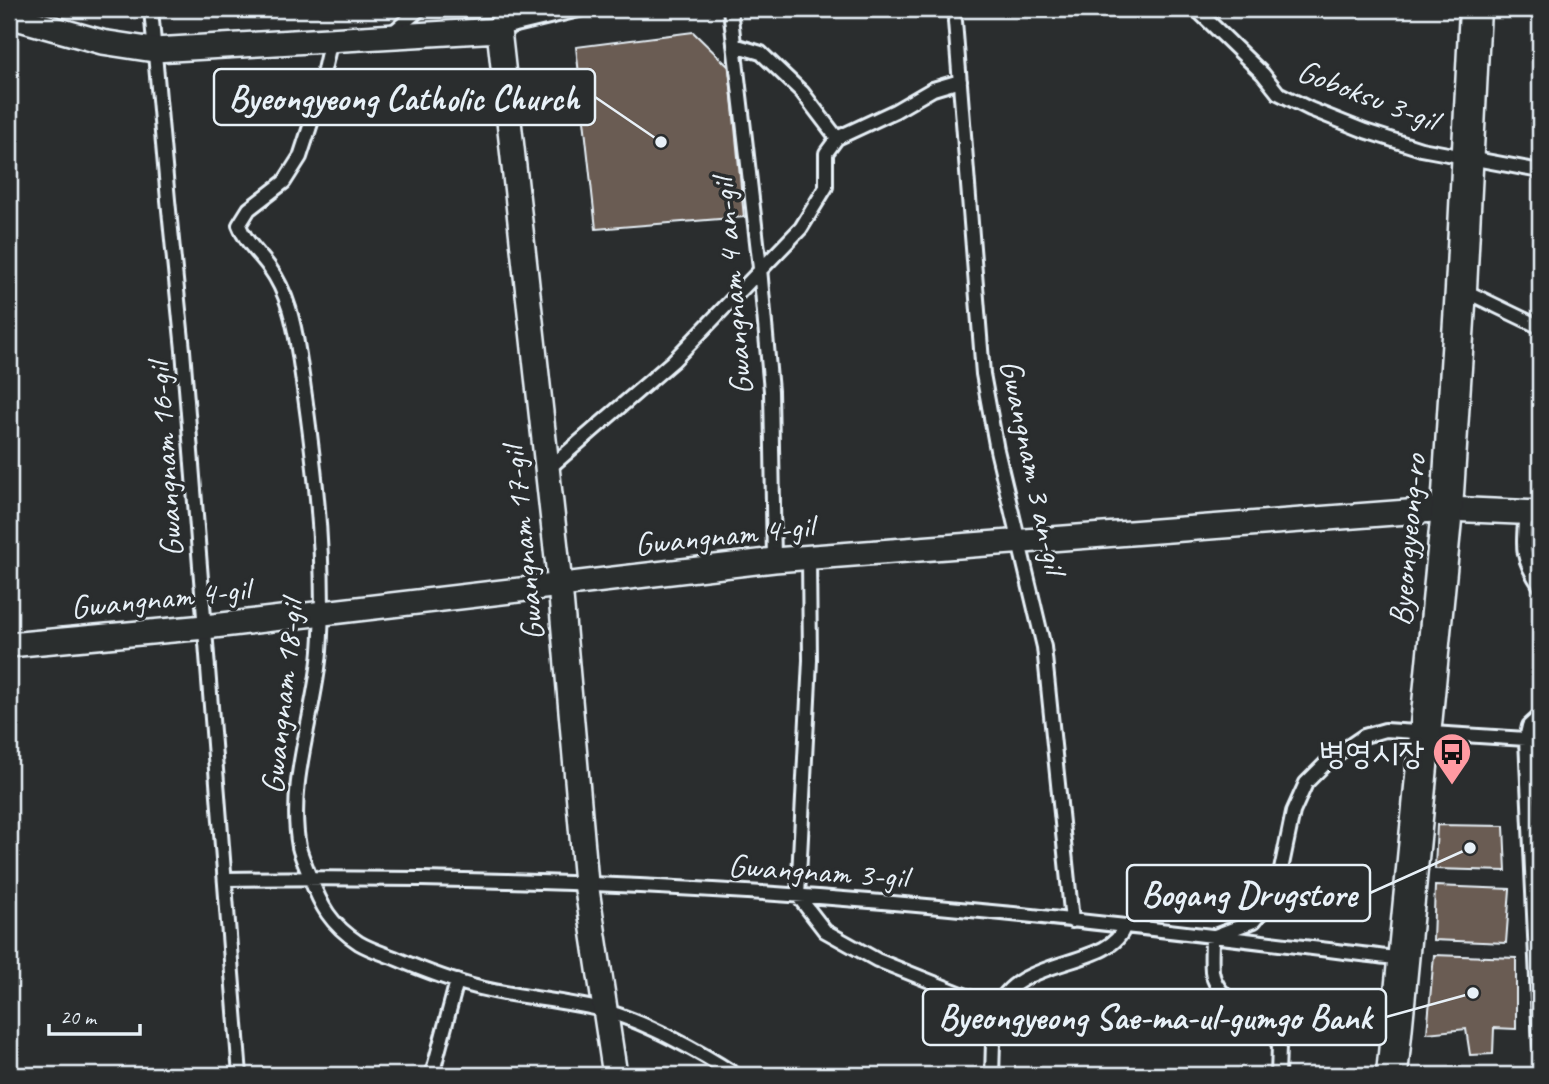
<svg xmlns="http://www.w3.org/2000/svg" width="1549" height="1084" font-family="Caveat,'Poor Story',sans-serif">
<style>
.building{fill:#6b5c52;stroke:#e8f1f8;stroke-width:2}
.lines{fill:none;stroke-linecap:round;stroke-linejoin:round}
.service-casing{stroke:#e8f1f8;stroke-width:18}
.minor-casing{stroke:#e8f1f8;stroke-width:28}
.tertiary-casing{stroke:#e8f1f8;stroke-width:35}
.service{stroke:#2a2d2e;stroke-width:12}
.minor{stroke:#2a2d2e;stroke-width:23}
.tertiary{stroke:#2a2d2e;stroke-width:30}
.labels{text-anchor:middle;stroke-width:7;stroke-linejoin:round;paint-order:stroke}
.street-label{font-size:33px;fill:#e8f1f8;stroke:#2a2d2e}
.poi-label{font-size:33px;fill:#e8f1f8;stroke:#2a2d2e;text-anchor:end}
.leader{fill:none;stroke:#e8f1f8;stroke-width:2.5}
.callout-dot{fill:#e8f1f8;stroke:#2a2d2e;stroke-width:2.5}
.callout{fill:#2a2d2e;stroke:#e8f1f8;stroke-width:2.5}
.callout-label{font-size:35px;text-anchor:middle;font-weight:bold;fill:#e8f1f8}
</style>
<rect width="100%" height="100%" fill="#2a2d2e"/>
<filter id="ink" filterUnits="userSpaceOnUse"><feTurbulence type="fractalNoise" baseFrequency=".0143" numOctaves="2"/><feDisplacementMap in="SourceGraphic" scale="14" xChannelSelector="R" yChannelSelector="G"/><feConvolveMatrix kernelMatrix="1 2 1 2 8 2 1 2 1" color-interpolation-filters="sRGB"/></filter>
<g filter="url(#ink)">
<!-- building -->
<path class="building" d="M693,32l36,35 15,150 -148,12 -20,-182z
M1437,825l67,1 2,45 -71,-2z
M1435,886l75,3 -4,54 -73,-3z
M1434,955l82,3v71l-22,-1 -1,26 -23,1 -4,-26 -39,4z"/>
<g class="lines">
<!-- service casing -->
<g class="service-casing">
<path id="service" d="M151,9l17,191 15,150 57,725
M730,9l30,259 11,123 3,169
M1196,9l67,65 15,19 32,16 55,22 56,18 119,22
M955,21l28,353 14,76 47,197 28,274
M499,29l84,-20
M392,33l28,-24
M331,39l-17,75 -14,43 -16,25 -35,27 -10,16c6,17 20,28 30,42 19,26 25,56 30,88 14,93 28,202 21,296 -5,64 -33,131 -21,196 2,9 7,19 10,28 12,31 21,49 50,68 12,7 26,11 38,16 26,11 55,22 83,29 41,10 85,12 126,23 42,12 94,41 130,64
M734,45l27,8 41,39 35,46
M1461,289l79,38
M548,469l125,-108 128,-133 25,-41v-34l11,-15 58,-27 38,-22 27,-8
M1526,512c-3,34 -6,44 14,74
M809,557l1,103 -12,236 27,35 52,29 120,48
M1540,716l-11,10 -3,13 14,306
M226,879c259,-4 518,8 776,34 134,13 268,30 401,46
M432,1075l25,-94
M992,1075c1,-19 0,-47 5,-65 15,-53 115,-42 127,-83
M1278,1075l1,-29 -11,-25c-21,-8 -53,-25 -56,-50 -1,-11 0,-23 0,-34l42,-16 22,-27 17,-82 13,-29 24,-24 34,-23 21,-6 141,9"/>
</g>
<!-- minor casing -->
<g class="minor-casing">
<path id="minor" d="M510,9l-11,21 61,555 26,298 29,192
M9,16l93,26 52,8 345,-20
M9,645l196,-18 569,-67 673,-51 93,4"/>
</g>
<!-- tertiary casing -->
<g class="tertiary-casing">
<path id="tertiary" d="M1392,1075l55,-566 14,-220 14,-280"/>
</g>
<!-- service -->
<use href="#service" class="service"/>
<!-- minor -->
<use href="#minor" class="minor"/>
<!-- tertiary -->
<use href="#tertiary" class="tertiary"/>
</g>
</g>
<!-- icons -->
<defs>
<g id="bus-pin" transform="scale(2.0125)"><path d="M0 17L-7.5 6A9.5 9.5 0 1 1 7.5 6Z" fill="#ff9aa2" stroke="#2a2d2e"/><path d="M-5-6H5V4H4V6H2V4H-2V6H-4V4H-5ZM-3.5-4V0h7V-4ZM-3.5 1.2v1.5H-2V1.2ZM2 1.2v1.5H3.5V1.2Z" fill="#111"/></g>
</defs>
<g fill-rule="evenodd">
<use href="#bus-pin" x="1452" y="752"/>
</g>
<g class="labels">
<!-- street labels -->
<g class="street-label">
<text transform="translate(1368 94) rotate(21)" y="12">Goboksu 3-gil</text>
<text transform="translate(731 287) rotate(-95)" y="12">Gwangnam 4 an-gil</text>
<text transform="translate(164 460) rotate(-94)" y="12">Gwangnam 16-gil</text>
<text transform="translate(1034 466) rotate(78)" y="12">Gwangnam 3 an-gil</text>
<text transform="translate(724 534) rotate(-6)" y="12">Gwangnam 4-gil</text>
<text transform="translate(1406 540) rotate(-85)" y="12">Byeongyeong-ro</text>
<text transform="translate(522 544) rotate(-96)" y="12">Gwangnam 17-gil</text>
<text transform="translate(160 597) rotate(-6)" y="12">Gwangnam 4-gil</text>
<text transform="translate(281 697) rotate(-84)" y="12">Gwangnam 18-gil</text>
<text transform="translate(818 870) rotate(4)" y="12">Gwangnam 3-gil</text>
</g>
<!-- poi labels -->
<g class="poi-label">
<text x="1425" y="764">병영시장</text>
</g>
</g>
<!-- callouts -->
<path class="leader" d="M661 142L595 97M1470 848L1370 893M1473 993L1386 1017"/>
<g class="callout-dot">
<circle cx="661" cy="142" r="7"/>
<circle cx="1470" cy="848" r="7"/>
<circle cx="1473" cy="993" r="7"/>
</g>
<g class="callout">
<rect x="214" y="69" width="381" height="56" rx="7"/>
<rect x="1127" y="865" width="243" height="56" rx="7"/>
<rect x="923" y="989" width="463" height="56" rx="7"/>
</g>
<g class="callout-label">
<text x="404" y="110">Byeongyeong Catholic Church</text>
<text x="1249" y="906">Bogang Drugstore</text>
<text x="1155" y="1029">Byeongyeong Sae-ma-ul-gumgo Bank</text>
</g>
<!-- margin -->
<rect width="1549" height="1084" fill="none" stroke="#2a2d2e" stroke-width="35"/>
<rect x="18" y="18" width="1514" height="1049" fill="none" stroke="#e8f1f8" stroke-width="2.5" filter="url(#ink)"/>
<!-- scale -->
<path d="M49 1024v10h91v-10" fill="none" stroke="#e8f1f8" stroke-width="3.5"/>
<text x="60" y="1024" font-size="21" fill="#e8f1f8" stroke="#2a2d2e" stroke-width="5" paint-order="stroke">20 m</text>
</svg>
